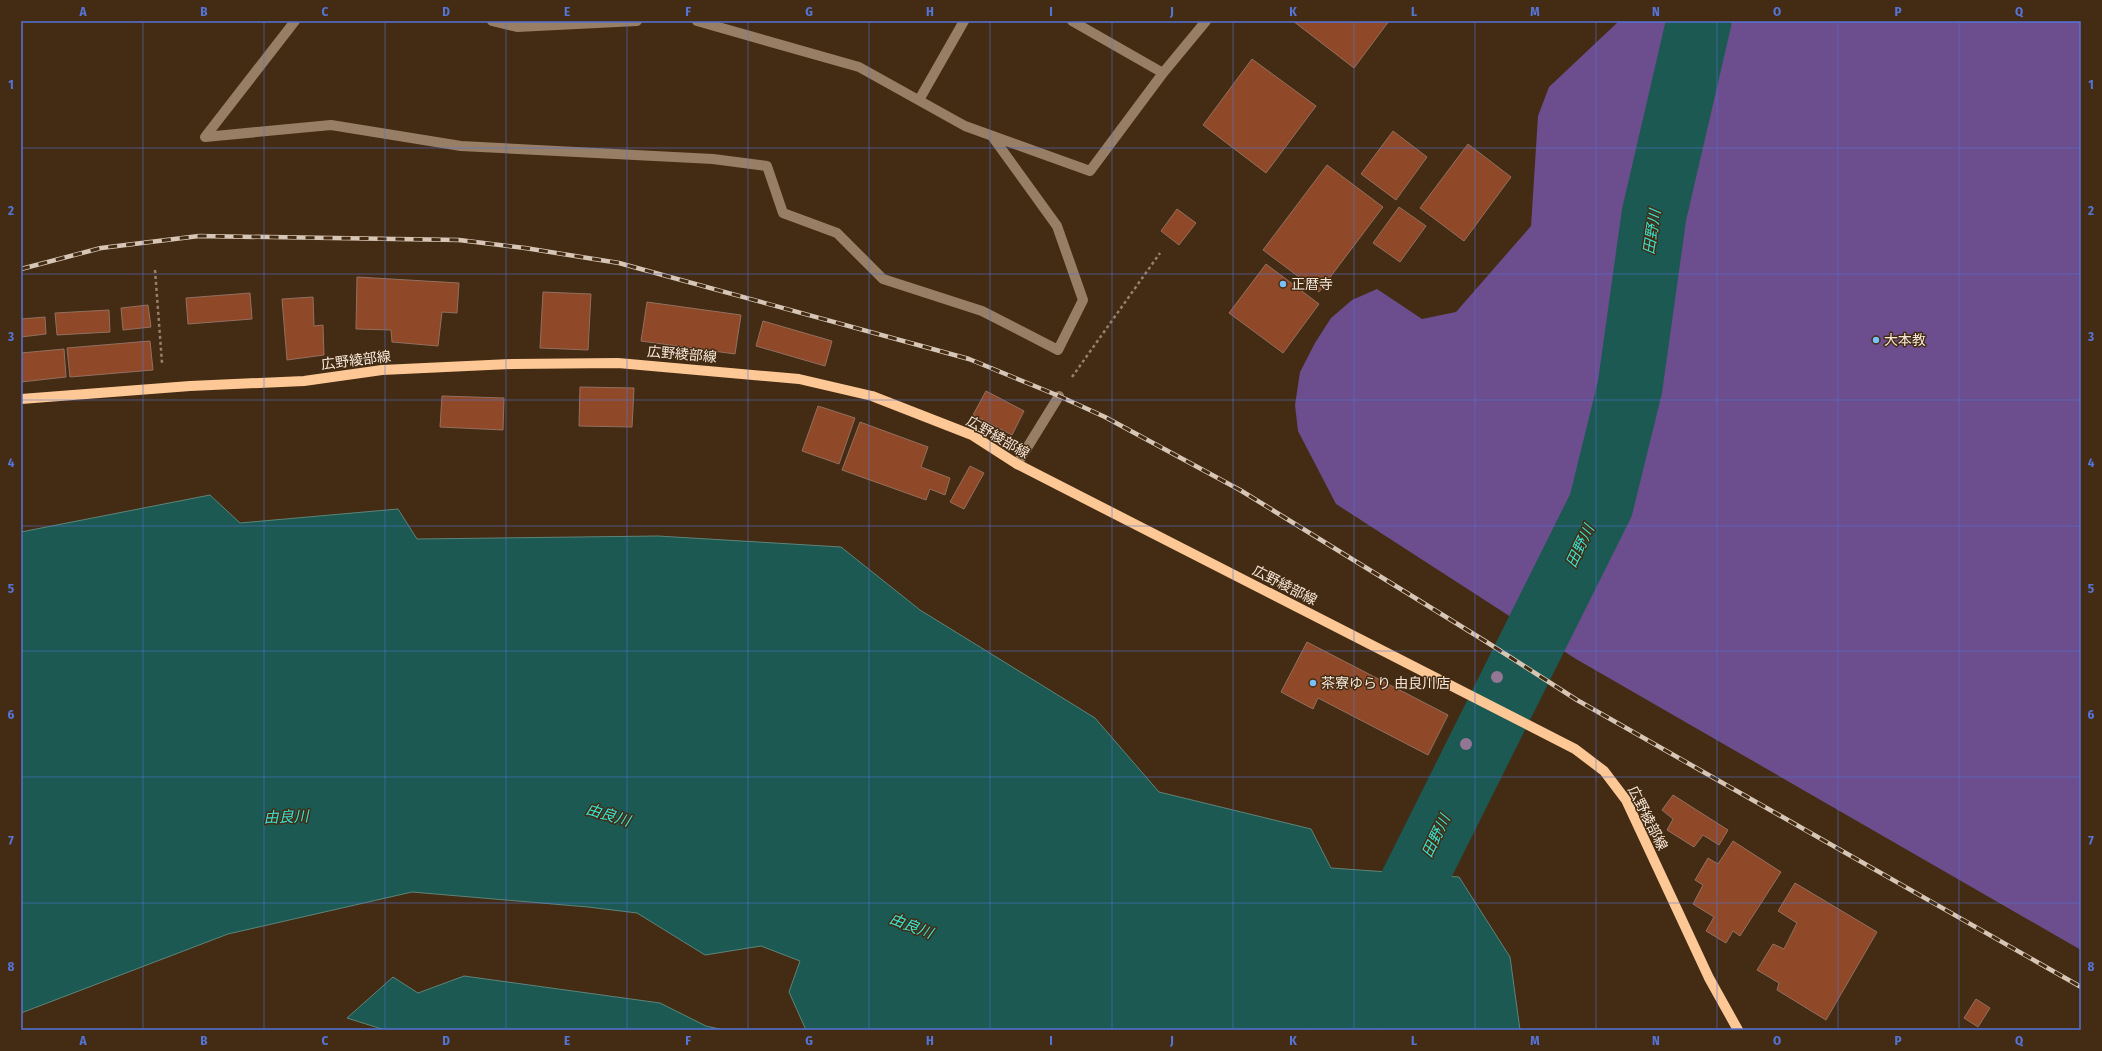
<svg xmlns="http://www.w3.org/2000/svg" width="2102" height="1051" font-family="'Fira Sans Condensed','Noto Sans JP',sans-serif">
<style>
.forest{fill:#6c4d8d}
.water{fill:#1b5952;stroke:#5d847a}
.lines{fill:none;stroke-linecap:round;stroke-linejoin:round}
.river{stroke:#1b5952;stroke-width:65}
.building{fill:#8f4928;stroke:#936f5f}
.path{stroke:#95816e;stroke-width:2.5;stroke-dasharray:3 3;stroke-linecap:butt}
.minor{stroke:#977e65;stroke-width:10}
.major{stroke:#fdc895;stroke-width:10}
.rail-casing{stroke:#d7c6b6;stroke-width:4.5}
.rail{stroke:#442c14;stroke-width:3;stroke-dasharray:9;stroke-linecap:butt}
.tree{fill:#937594}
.grid{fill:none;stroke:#5474d8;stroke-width:1;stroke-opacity:0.55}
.poi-dot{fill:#7abff8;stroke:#442c14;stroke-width:1.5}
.labels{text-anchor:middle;stroke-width:3;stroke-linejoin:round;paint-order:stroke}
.poi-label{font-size:14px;fill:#f7e7d9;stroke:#442c14;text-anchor:start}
.street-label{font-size:14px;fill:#f7e7d9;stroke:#442c14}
.water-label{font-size:15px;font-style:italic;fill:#37e2d1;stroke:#442c14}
.neatline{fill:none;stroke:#5474d8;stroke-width:1.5}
.grid-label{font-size:13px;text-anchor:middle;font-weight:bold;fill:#5474d8}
</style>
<rect width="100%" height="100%" fill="#442c14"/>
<!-- forest -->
<path class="forest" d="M1619,21h462v929l-505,-291 -240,-155 -38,-73 -3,-26 5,-33 15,-29 16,-25 21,-18 25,-11 45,30 34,-7 75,-86 7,-110 11,-29z"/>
<!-- water -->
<path class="water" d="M210,495l30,28 158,-14 19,30 241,-3 183,11 79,63 175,108 64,74 152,37 20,39 128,9 51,80 10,73h-714l-17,-38 11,-31 -39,-15 -56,9 -68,-42 -49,-6 -176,-15 -184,42 -207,79v-481z
M464,976l196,27 46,23 18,4h-339l-38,-12 46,-41 25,16z"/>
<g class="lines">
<!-- river -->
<path class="river" d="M1339,1030l262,-525 29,-118 24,-172 45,-194"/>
</g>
<!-- building -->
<path class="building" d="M1293,21h96l-35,47z
M1252,59l64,47 -50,67 -63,-48z
M1393,131l34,26 -31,43 -35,-26z
M1468,144l43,33 -47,64 -44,-33z
M1327,165l56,42 -64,85 -56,-42z
M1399,207l27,19 -26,36 -27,-19z
M1177,209l19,14 -17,22 -18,-14z
M1266,264l53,40 -36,49 -54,-40z
M357,277l102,6 -2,30 -15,-1 -4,34 -46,-4 -1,-12 -35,-1z
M543,292l48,2 -3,56 -48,-2z
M250,293l2,26 -64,5 -2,-26z
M313,297l1,29 9,-1 1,30 -37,5 -5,-61z
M647,302l94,13 -6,39 -94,-13z
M148,305l3,22 -28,3 -2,-22z
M109,310l1,22 -53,3 -2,-22z
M45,317l1,17 -25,3v-18z
M763,321l69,20 -7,25 -69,-20z
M150,341l3,29 -83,7 -3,-29z
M64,349l2,28 -45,5v-29z
M580,387l54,1 -2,39 -53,-1z
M986,391l38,20 -12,24 -39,-20z
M442,396l62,2 -1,32 -63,-3z
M818,406l37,12 -16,46 -37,-13z
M860,422l68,25 -7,20 29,11 -5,17 -15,-6 -4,11 -84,-30z
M970,466l14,7 -20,36 -14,-7z
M1307,642l141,73 -20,40 -110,-57 -5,11 -32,-17z
M1673,795l55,35 -9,15 -16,-10 -9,12 -27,-17 6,-11 -11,-9z
M1733,841l48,31 -41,64 -7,-5 -7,12 -20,-12 8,-14 -21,-13 10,-19 -8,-5 13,-22 10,6z
M1795,883l82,49 -51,88 -49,-30 2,-7 -22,-13 16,-26 11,5 13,-26 -19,-12z
M1976,999l14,9 -12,19 -14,-9z"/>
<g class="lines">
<!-- path -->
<path class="path" d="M155,270l7,93
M1072,377l88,-124"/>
<!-- minor -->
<path class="minor" d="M295,21l-90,116 126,-12 130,21 252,13 54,7 16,47 54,20 46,46 99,32 76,39 25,-50 -26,-74 -65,-90
M492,21l25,6 120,-6
M697,21l162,46 106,59 125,45 73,-98 43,-52
M1072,21l91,52
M919,100l45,-79
M1017,464l42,-68"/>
<!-- major -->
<path class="major" d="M21,399l169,-13 114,-5 78,-11 130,-6 106,-1 181,16 73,17 100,39 45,29 558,285 29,22 22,29 83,178 29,52"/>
<!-- rail casing -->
<g class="rail-casing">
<path id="rail" d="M21,269l80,-21 98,-12 260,4 66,8 94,15 350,96 90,37 46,21 135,73 245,151 92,59 504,287"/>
</g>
<!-- rail -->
<use href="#rail" class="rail"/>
</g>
<!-- trees -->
<g class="tree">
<circle cx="1497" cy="677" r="6"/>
<circle cx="1466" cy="744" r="6"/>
</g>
<!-- grid -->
<path class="grid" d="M143,21v1009M264,21v1009M385,21v1009M506,21v1009M627,21v1009M748,21v1009M869,21v1009M990,21v1009M1112,21v1009M1233,21v1009M1354,21v1009M1475,21v1009M1596,21v1009M1717,21v1009M1838,21v1009M1959,21v1009M21,148h2060M21,274h2060M21,400h2060M21,526h2060M21,651h2060M21,777h2060M21,903h2060"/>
<!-- markers -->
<g class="poi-dot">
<circle cx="1283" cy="284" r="4"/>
<circle cx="1876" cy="340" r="4"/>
<circle cx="1313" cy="683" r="4"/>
</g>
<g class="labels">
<!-- poi labels -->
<g class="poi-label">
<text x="1291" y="289">正暦寺</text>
<text x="1884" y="345">大本教</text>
<text x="1321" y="688">茶寮ゆらり 由良川店</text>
</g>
<!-- street labels -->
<g class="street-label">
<text transform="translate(682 354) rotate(5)" y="5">広野綾部線</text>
<text transform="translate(356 360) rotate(-7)" y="5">広野綾部線</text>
<text transform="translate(998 437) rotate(30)" y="5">広野綾部線</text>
<text transform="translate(1285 585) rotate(27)" y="5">広野綾部線</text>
<text transform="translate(1648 818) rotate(63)" y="5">広野綾部線</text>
</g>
<!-- water labels -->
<g class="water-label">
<text transform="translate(1652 232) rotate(-81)" y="5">田野川</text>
<text transform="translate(1580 546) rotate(-64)" y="5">田野川</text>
<text transform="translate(608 815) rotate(17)" y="5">由良川</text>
<text transform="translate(286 817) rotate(-2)" y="5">由良川</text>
<text transform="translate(1436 836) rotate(-64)" y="5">田野川</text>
<text transform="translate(911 926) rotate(21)" y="5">由良川</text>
</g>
</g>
<!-- border -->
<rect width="2102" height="1051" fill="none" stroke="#442c14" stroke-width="44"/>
<rect x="22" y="22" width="2058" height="1007" class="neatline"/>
<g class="grid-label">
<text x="83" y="16">A</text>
<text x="204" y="16">B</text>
<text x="325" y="16">C</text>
<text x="446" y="16">D</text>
<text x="567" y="16">E</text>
<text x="688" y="16">F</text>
<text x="809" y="16">G</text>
<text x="930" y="16">H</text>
<text x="1051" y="16">I</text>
<text x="1172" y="16">J</text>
<text x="1293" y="16">K</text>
<text x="1414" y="16">L</text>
<text x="1535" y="16">M</text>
<text x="1656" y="16">N</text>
<text x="1777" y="16">O</text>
<text x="1898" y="16">P</text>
<text x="2019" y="16">Q</text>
<text x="11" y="89">1</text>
<text x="2091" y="89">1</text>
<text x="11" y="215">2</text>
<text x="2091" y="215">2</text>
<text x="11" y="341">3</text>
<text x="2091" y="341">3</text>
<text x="11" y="467">4</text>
<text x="2091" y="467">4</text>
<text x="11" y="593">5</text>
<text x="2091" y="593">5</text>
<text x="11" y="719">6</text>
<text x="2091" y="719">6</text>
<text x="11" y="845">7</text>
<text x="2091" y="845">7</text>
<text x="11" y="971">8</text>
<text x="2091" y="971">8</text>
<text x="83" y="1045">A</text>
<text x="204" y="1045">B</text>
<text x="325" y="1045">C</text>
<text x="446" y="1045">D</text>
<text x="567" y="1045">E</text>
<text x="688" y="1045">F</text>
<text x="809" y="1045">G</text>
<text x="930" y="1045">H</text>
<text x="1051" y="1045">I</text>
<text x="1172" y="1045">J</text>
<text x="1293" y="1045">K</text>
<text x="1414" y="1045">L</text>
<text x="1535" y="1045">M</text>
<text x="1656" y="1045">N</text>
<text x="1777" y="1045">O</text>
<text x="1898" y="1045">P</text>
<text x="2019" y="1045">Q</text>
</g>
</svg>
